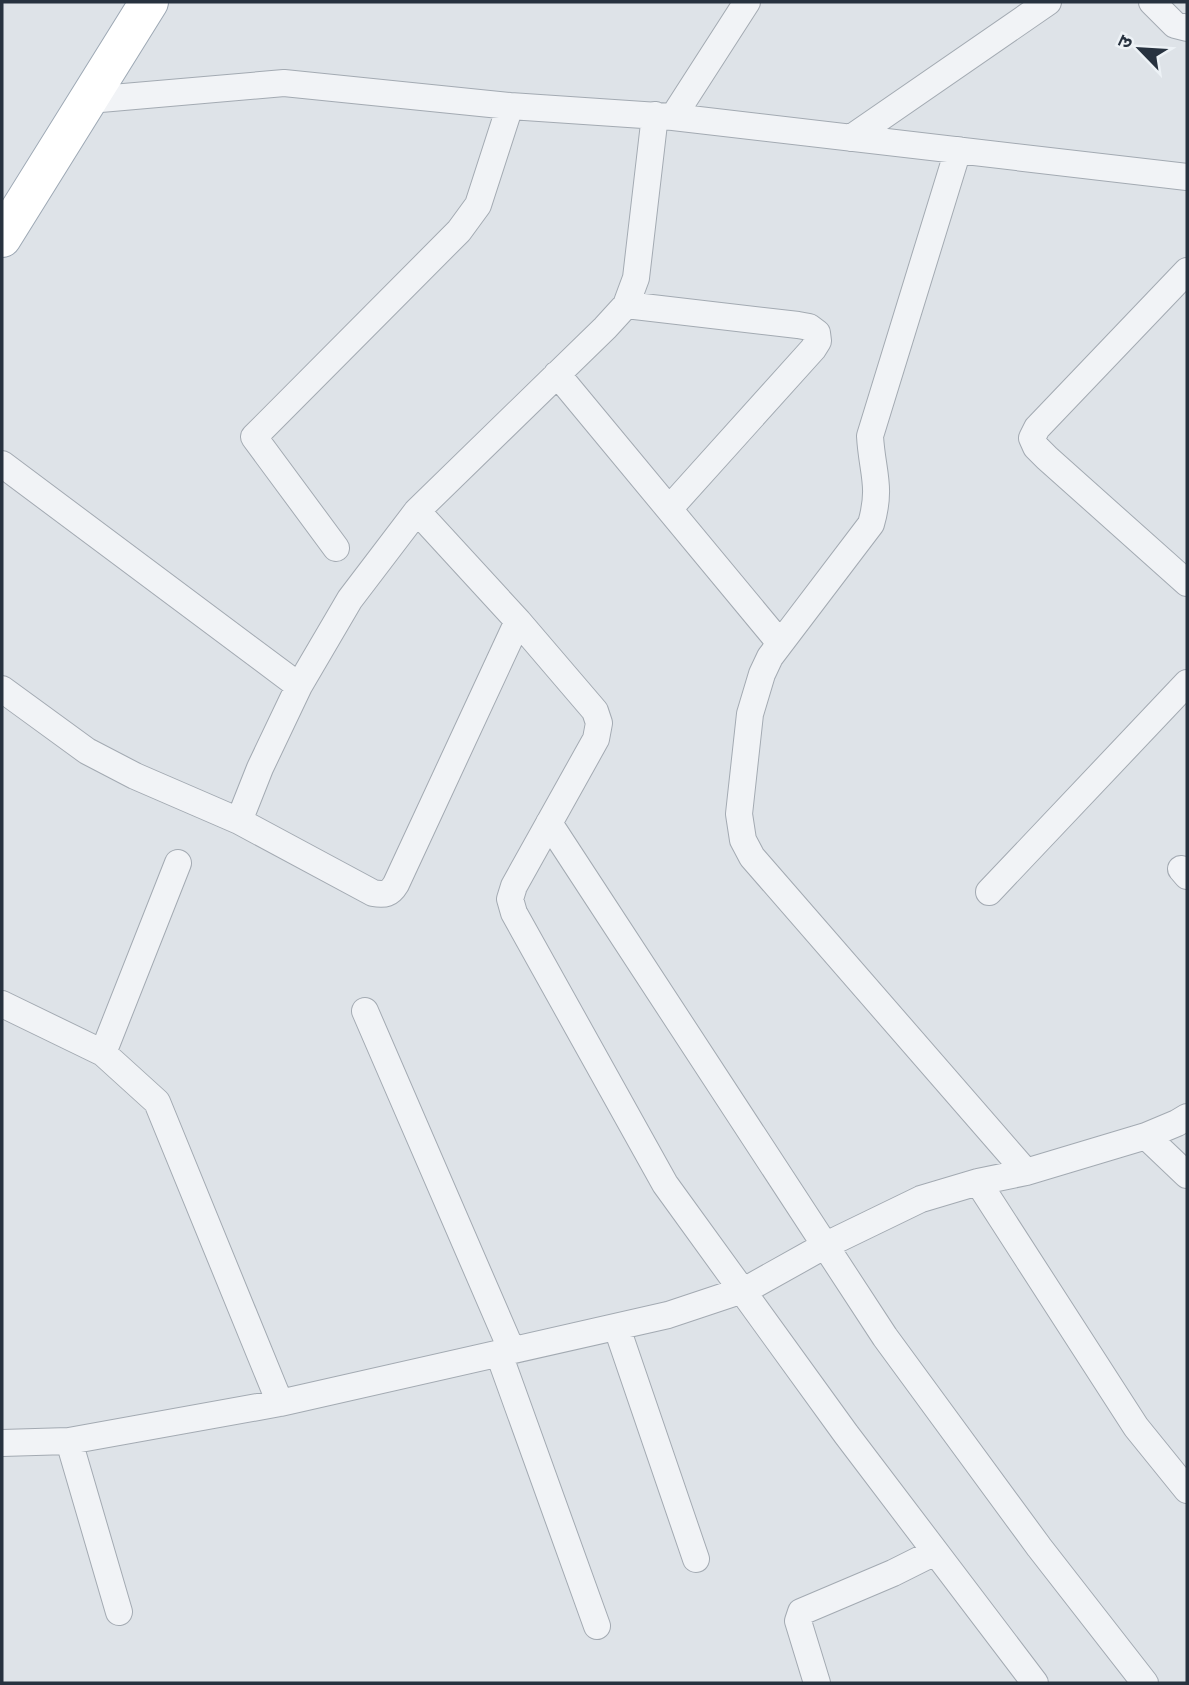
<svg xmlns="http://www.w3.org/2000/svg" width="1189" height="1685" font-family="Overpass,'Noto Sans Devanagari',sans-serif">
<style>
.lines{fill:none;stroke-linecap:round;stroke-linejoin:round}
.street-casing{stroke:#a3aab2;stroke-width:28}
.primary-casing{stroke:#9da8b4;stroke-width:40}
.street{stroke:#f1f3f6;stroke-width:26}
.primary{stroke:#fff;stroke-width:38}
</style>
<rect width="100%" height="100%" fill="#dee3e8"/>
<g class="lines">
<!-- street casing -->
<g class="street-casing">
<path id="street" d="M1152,2l23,23 12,3
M89,100l195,-17 226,23 163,11 514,60
M673,117l74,-115
M851,138l197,-136
M958,150l-88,286c2,36 12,50 1,88l-101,133 -8,17 -12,40 -11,100 4,26 9,17 274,315
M1187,271l-150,157 -5,10 4,9 11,11 140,125
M626,305l172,20 11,2 8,6 1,8 -5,8 -144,160
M557,374l223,269
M2,464l297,222
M417,511l101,110 77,90 4,12 -3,16 -82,147 -4,13 4,14 151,271 181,250 189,249
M336,548l-82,-111 205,-206 19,-26 32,-99
M2,689l85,62 48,25 104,45 134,72c12,2 17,1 23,-9l122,-263
M239,821l21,-53 39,-82 51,-87 67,-88 188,-183 21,-23 10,-27 19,-163
M549,823l336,514 154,210 106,136
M1181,869l6,7
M989,892l198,-209
M2,1004l101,49 54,49 123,301
M365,1011l147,340
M103,1053l75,-190
M1146,1136l41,39
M978,1182l158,245 51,63
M617,1328l79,231
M499,1354l98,272
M69,1441l50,171
M2,1443l67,-2 211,-38 388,-88 81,-27 75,-42 97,-47 57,-17 48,-10 120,-36 31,-13 10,-6
M817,1683l-19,-62 3,-9 92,-39 42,-21"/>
</g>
<!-- primary casing -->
<g class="primary-casing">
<path id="primary" d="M2,238l147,-236"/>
</g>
<!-- street -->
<use href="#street" class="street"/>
<!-- primary -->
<use href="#primary" class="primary"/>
</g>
<!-- border -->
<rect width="1189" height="1685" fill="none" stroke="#27323f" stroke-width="7"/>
<!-- north arrow -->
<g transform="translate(1140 49) rotate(295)" stroke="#edf2f6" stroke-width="5" paint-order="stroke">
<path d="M0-5L12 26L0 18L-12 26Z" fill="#27323f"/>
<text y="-10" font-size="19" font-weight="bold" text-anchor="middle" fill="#27323f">उ</text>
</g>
</svg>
